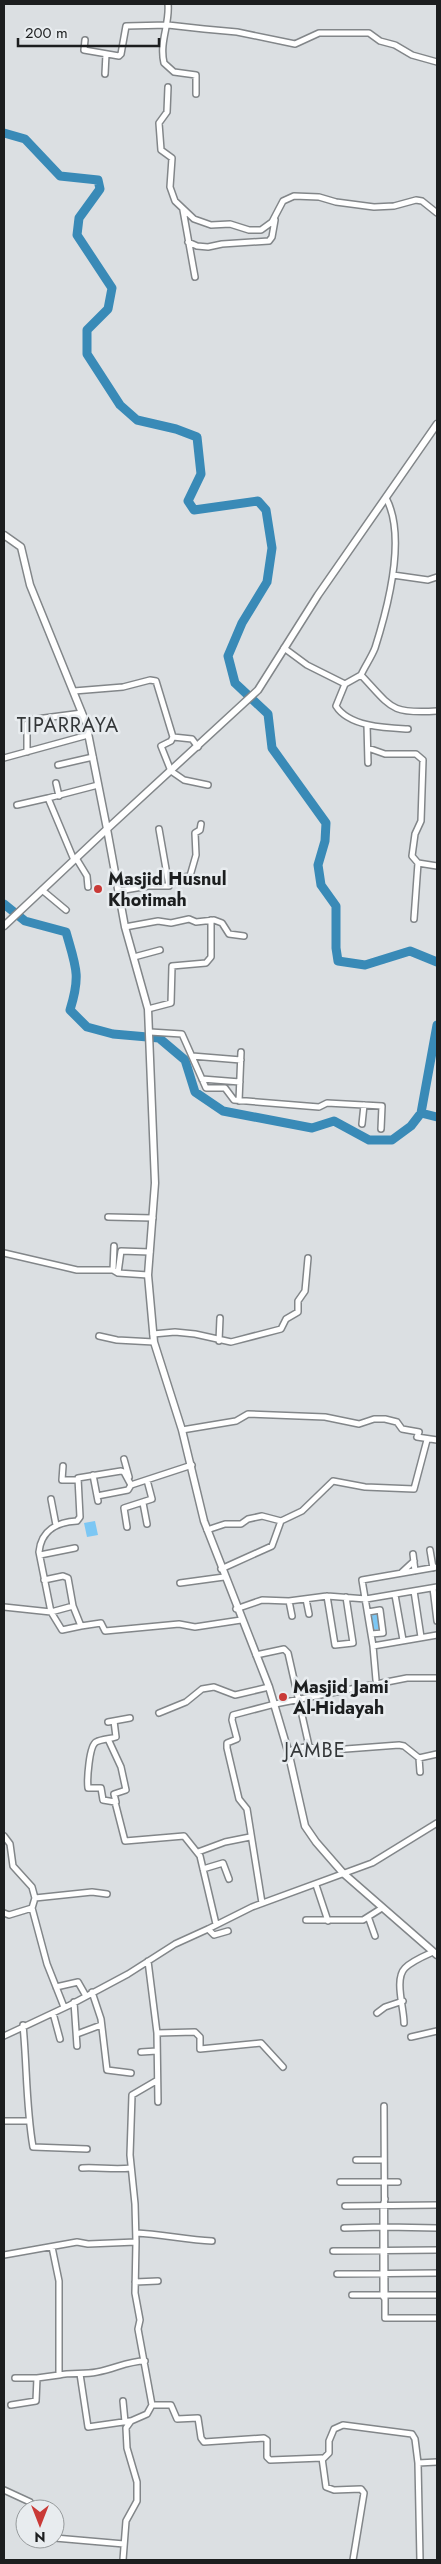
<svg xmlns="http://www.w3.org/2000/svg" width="441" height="2564" font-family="Jost,sans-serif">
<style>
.green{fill:#7cc7f4}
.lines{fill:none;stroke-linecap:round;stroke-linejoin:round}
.river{stroke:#398ab7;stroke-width:9}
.minor-casing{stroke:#828689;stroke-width:8}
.tertiary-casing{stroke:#828689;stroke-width:9}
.minor{stroke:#fff;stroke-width:5}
.tertiary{stroke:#fff;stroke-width:6}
.poi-dot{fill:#c93a37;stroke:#e8ecef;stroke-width:2}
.labels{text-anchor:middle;stroke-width:5;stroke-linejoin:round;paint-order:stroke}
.poi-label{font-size:18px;font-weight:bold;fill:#1c1e1f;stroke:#e8ecef;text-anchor:start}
.quarter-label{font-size:20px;letter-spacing:1px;fill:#343739;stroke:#e8ecef}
</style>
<rect width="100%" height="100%" fill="#dbdfe2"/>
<!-- green -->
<path class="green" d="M95,1521l3,14 -11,2 -3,-14z
M379,1613l2,16 -9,1 -2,-16z"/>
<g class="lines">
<!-- river -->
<path class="river" d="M4,133l21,6 35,37 38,4 2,9 -21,29 -2,17 35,53 -4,21 -21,21v24l33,51 17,15 39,9 21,8 4,37 -13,27 6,9 64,-9 8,9 6,38 -5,34 -25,41 -14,33 7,27 33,31 4,34 54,75 -1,18 -7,24 3,20 15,21v42l2,13 27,4 45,-14 27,11
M4,904l21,17 41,11c10,35 15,43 4,78l17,17 26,7 46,4 26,22 10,32 28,19 89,17 22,-7 35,19h23l19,-14 10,-13 16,-88
M421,1113l16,4"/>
<!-- minor casing -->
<g class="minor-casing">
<path id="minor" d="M168,4c2,20 -9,38 -4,59l10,9 22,3v19
M85,40l-1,10 35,6 2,-2 5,-28 42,-1 36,4 33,3 58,12 24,-11h50l11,8 15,4 17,10 25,7
M105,74l1,-20
M168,87l-1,25 -8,11 2,27 11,8 -2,29 5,14 19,18 17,6 19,-1 19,6h12l11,-8 11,-21 11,-5 25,1 17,5 38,5 20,-1 22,-6 6,1 15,12
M183,210l12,67
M188,242l9,4 11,1 14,-3 47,-3 3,-4 3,-17
M393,575l35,5 9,-3
M284,648l23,17 38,19 16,-9
M361,675c4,-9 10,-17 14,-27 13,-41 32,-111 11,-150
M361,675c31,33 29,39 76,36
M345,684l-9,22c13,21 51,22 72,23
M74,691l49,-4 27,-7 6,1 17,56 -2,4 -10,5 10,25 13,9 24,5
M367,725l1,38
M173,737l19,2 6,8
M368,748l17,6h31l7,6 -2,61 -6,13 -3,22 6,7 19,3
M27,752v-28l2,-4 53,-7
M4,758l84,-23
M58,765l35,-8
M56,783l3,13
M17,805l31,-7
M76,858l11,18 1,11
M74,860l-26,-62 50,-13
M168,880l22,-4 6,-21 -1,-22 5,-3 1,-6
M42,890l24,20
M119,891l29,-5h21l-10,-57
M414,919l4,-56
M125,927l33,-6 13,2 18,-4 7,3 18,-2 8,3 7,11 15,2
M134,957l26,-7
M148,1009l23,-6 1,-37 34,-3 5,-6v-37
M150,1032l32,2 24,54h19l9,12 85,7 8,-4 55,3 -1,23
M192,1056l49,4
M202,1079l38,3
M239,1101l2,-49
M362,1124l2,-19
M108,1217l45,1
M4,1253l73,17h36l5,3 30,2
M113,1270l1,-24
M118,1273l3,-22 29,1
M153,1334l22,-2 20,2 36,8 50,-13 5,-10 12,-7v-11l7,-10 3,-33
M99,1336l18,4 37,2
M219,1341l1,-23
M182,1430l54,-9 12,-7 77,3 34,7 15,-5h11l12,3 5,7 17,3 -2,5 20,3
M124,1459l5,18
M63,1466l-1,14h14
M93,1475l5,26
M97,1496l31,-6 3,-5 61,-20
M51,1499l5,26
M143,1503l4,21
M127,1527l-3,-19 28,-9 -5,-19
M207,1530l18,-6h16l7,-5 14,-3 19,5
M430,1550l3,18
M413,1554l2,17
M40,1555l35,-7
M437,1567l-75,13 11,66 64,-11
M221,1569l51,-23 9,-25 21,-10 31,-30 32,6 49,2 13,-49
M401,1573l13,-12
M44,1580l19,-4 5,2 5,28
M180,1583l44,-6
M433,1588l4,33
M414,1591l7,46
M395,1595l8,45
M327,1596l8,49 18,-2 -7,-46
M306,1599l3,15
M289,1601l3,15
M4,1607l47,5 22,-6 8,20 20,-3 4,8 74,-7 16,3 46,-7
M236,1609l26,-9 27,1 38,-5 39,3 71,-12
M368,1612l12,-2 3,23 -12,1
M81,1626l-19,4 -11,-18 -12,-60c2,-22 19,-30 38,-31l3,-4 -2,-39 43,-7 3,1 7,13
M373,1646l3,34
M256,1655l28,-6 4,4 21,93
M159,1713l27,-11 16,-13 12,-2 21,8 34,-8
M114,1721l2,16c-6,2 -14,2 -20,5 -7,4 -9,38 -8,46h13l2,12 12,2 10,39 59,-5 16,20 16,68
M108,1722l22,-4
M108,1739l13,28 5,23 -12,4 2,8
M288,1751l21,-5 10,5 80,-6 5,1 15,12 1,14
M419,1758l18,-4
M4,1836l6,8 3,22 19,21 3,11 -3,10
M198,1852l27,-10 25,-5
M203,1869l20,-6 6,16
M316,1885l12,36
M35,1898l57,-6 15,2
M262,1903l-15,-94 -8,-10 -12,-51v-5l10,-4 -5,-19 1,-5 42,-11 132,-26h30
M4,1913l5,2 23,-7 15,56 17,43
M369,1919l6,17
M306,1920h57l19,-12
M208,1929l6,6 14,-4
M148,1961l9,72 1,69
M56,1987l22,-5 8,14
M92,1992l9,27 6,51 24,3
M74,2002l3,44
M53,2013l7,26
M377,2013l8,-6 18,-6
M404,2023c0,-15 -10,-44 1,-55 7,-7 19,-12 28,-16
M23,2025c4,41 3,82 10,122l54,2
M157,2033l38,-1 5,5v12l61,-6 22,24
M77,2034l24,-9
M4,2036l66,-31 58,-31 47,-30 33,-15 44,-22 120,-44 65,-40
M411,2037l26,-6
M141,2052l16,-1
M384,2106l1,193 -2,-3v-90l2,-7
M4,2121h25
M356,2160h28
M82,2168c17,-1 31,2 49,0
M340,2182h58
M345,2206l92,-1
M386,2227l51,1
M344,2228l39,-1
M136,2233c26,1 50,7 76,8
M333,2251l104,-1
M4,2255l73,-13 11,2 48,-2 -1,-38 -5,-49 2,-60 24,-14
M337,2274l100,-1
M135,2282l23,-1
M352,2295h85
M385,2299v19h52
M80,2374l8,53 42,-6
M59,2375c13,-3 24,0 38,-3 18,-3 30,-11 48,-11
M15,2378h22
M123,2401l2,21
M11,2405l25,-4 1,-23 22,-3v-94l-7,-34
M152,2405h19l6,14 21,-1 3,20 3,4 60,-4 3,2v17l3,3 52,-2 4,29 8,3 27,-1 3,4 -11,67
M323,2459l6,-6v-12l5,-12 9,-4 69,9 3,5 3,24
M4,2490l26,12 5,7
M55,2538l69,6
M123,2560l3,-39 11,-20v-19l-10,-34 -1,-20 5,-7 16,-7 5,-9 -14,-76 2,-9 -5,-27 1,-51
M420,2560l-2,-97 19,-1"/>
</g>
<!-- tertiary casing -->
<g class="tertiary-casing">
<path id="tertiary" d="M437,424l-119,171 -60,95 -151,139 18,98 23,82 7,174 -7,92 6,67 28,88 22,91 65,166 19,64 17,75 11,16 27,31 94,82
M4,535l17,12 9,38 56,138 21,106 -103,97"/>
</g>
<!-- minor -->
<use href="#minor" class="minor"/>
<!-- tertiary -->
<use href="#tertiary" class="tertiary"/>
</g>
<!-- markers -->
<g class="poi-dot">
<circle cx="98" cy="889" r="5"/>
<circle cx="283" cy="1697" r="5"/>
</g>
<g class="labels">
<!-- poi labels -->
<g class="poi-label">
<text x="108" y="885">Masjid Husnul<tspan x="108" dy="21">Khotimah</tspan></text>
<text x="293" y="1693">Masjid Jami<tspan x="293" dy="21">Al-Hidayah</tspan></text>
</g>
<!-- quarter labels -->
<g class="quarter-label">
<text x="68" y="732">TIPARRAYA</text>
<text x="315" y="1757">JAMBE</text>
</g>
</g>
<!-- border -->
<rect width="441" height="2564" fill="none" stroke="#1c1e1f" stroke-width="10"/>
<!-- north arrow -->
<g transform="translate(40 2524) rotate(180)"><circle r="24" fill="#e8ecef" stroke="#969a9c"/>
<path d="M0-4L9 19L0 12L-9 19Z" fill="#c93a37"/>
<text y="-8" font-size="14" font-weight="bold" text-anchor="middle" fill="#1c1e1f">N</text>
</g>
<!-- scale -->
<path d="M18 38v8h141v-8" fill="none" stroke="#1c1e1f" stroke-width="2.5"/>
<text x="25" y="38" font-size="15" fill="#1c1e1f" stroke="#e8ecef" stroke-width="4" paint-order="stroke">200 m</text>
</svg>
